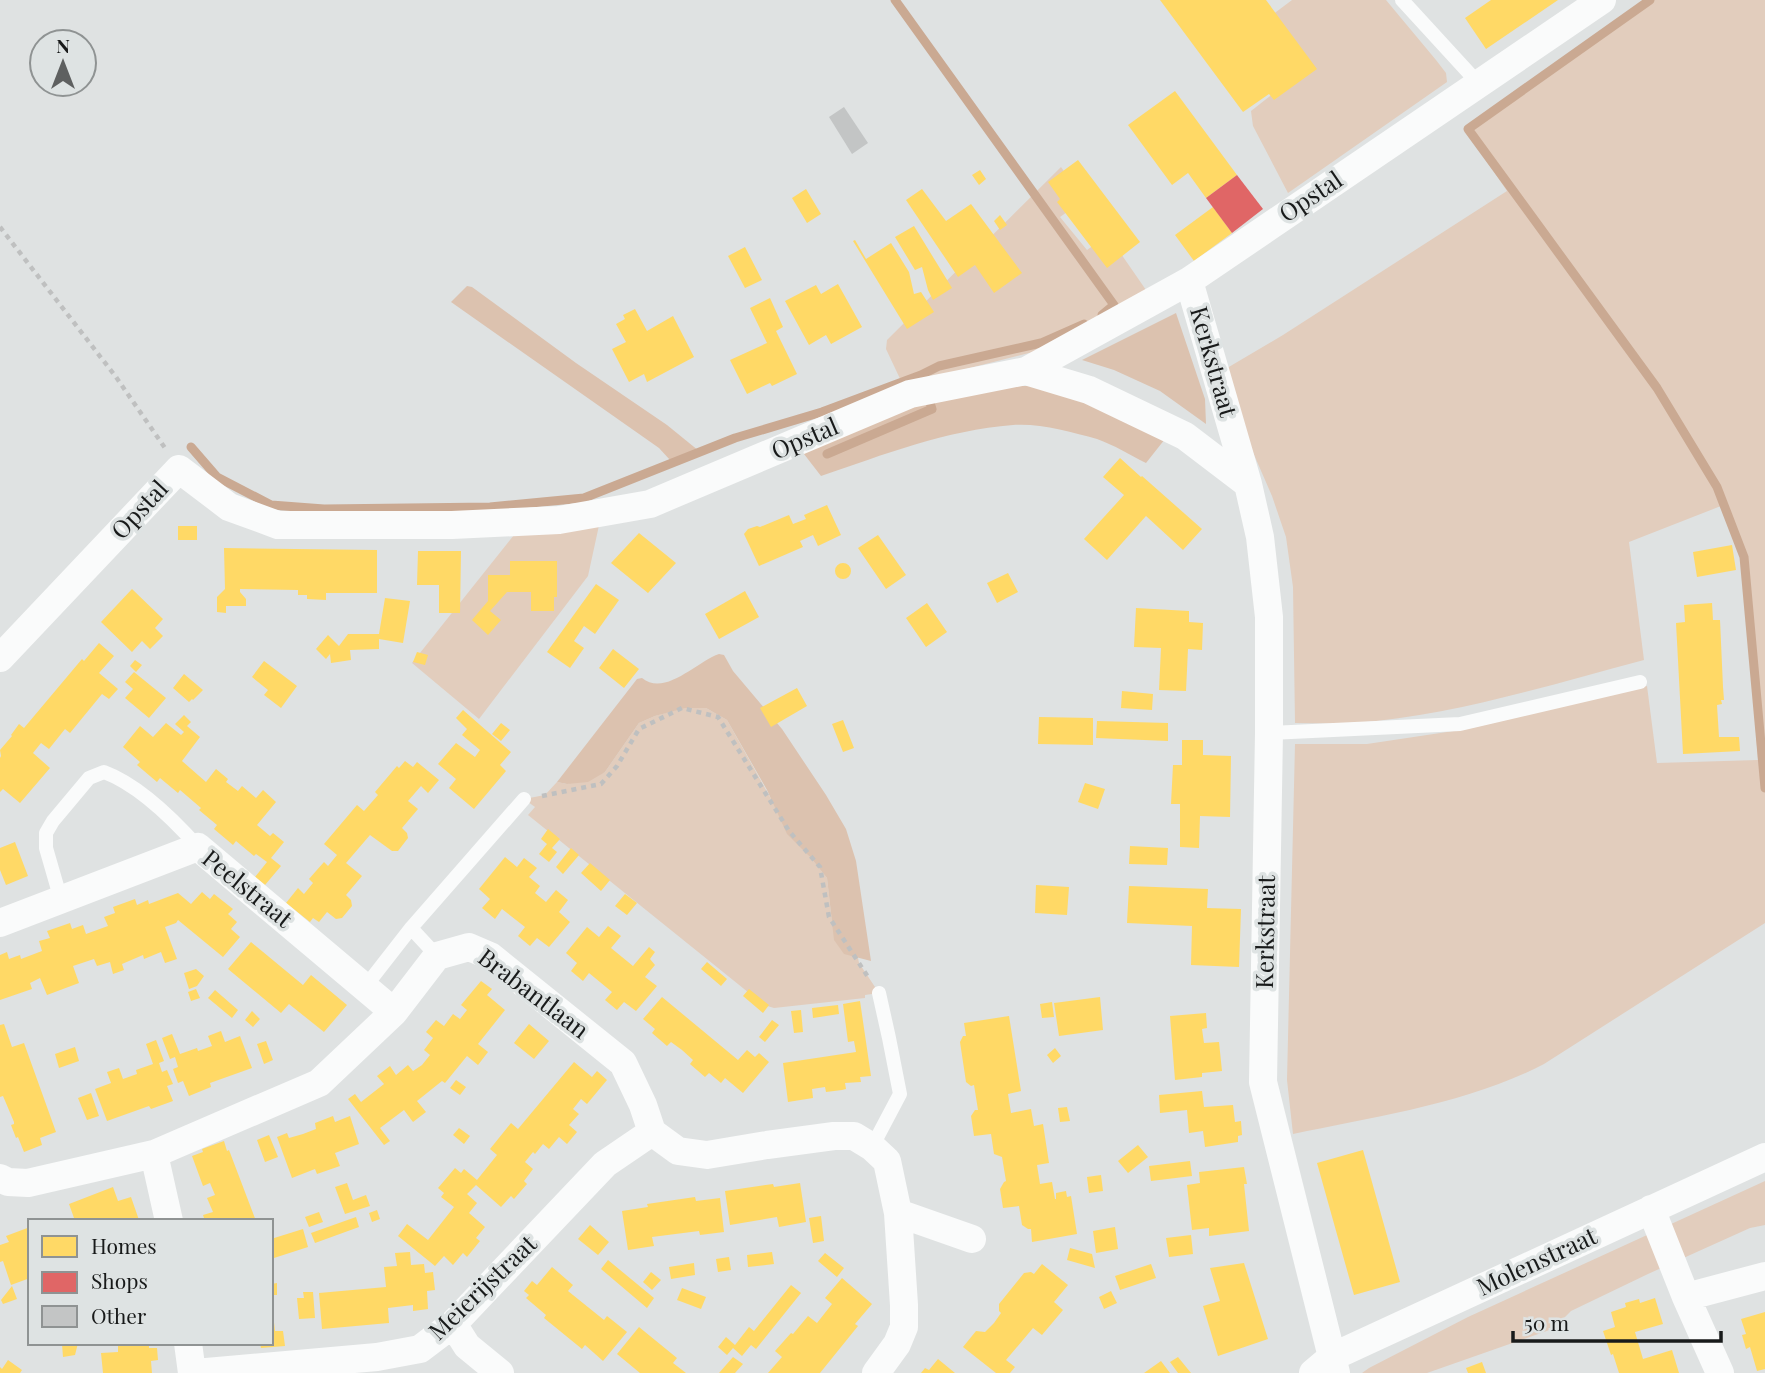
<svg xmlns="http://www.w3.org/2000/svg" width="1765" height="1373" font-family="'Playfair Display',serif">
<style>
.green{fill:#e2cdbd}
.forest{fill:#dcc2af}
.homes{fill:#ffd966}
.shops{fill:#e06666}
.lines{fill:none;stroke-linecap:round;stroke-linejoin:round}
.stream{stroke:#caa992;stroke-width:9}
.building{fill:#c3c5c5}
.path{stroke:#bfc0c0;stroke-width:4.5;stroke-dasharray:5 5;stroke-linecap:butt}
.service{stroke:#fafbfb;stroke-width:14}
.minor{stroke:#fafbfb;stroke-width:28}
.labels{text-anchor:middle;stroke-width:7;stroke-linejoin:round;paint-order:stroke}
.street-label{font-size:24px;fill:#181a1a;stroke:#dee3e3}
</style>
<rect width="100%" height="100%" fill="#dfe2e2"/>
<!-- green -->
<path class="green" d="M1292,0h94l50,60 10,13 1,9 -159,111 -35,-67 -2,-15 38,-30 -33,-54z
M1654,0h111v923l-221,141c-74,39 -170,53 -251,70l-6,-54 8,-336h72l100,-15 180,-43 10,77 101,-3 -15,-198 -22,-56 -92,36 15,118c-95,25 -191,56 -289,63 -20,1 -40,0 -60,0l-2,-136 -7,-50 -14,-41 -37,-85 -13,-40 61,-36 224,-144 -39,-57z
M1061,167l23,33 -24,17 27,33 21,-15 38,55 -101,59 -142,36 -17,-36 1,-9z
M603,507l-15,69 -109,143 -67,-56 114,-143z
M682,708h24l21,12 62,111 38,47 5,44 23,35 3,1 1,5 20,30 -14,2v3l-91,10 -10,-3 -236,-190 7,-8 -11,-8 21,-4 12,-13 10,2 38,-12 34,-49 16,-7z
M1765,1181v44l-15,3 -102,46 -77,37 -11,11 1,4 -134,47h-65l7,-5 99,-51z"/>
<!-- forest -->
<path class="forest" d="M467,286l5,1 104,76 91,62 32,26 -29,9 -11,-12 -208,-146z
M1176,313l29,86 1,25 -46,-33 -46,-21 -32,-10z
M1007,386h50l108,53 -19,24c-16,-8 -32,-18 -49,-24 -25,-7 -58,-16 -84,-14 -67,5 -130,30 -192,51l-24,-31 158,-51z
M719,654l5,1 9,16 49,58 44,66 20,34 10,32 15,100 -27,-7 -10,-14 -7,-62 -17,-21 -23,-23 -20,-44 -40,-70 -21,-12h-21l-30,8 -16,7 -34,49 -17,10 -21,2 -10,-2 80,-103 5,-1c23,19 54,-16 77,-24z"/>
<!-- homes -->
<path class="homes" d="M1160,0h106l51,69 -43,31 -5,-6 -26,18z
M1491,0h67l-72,49 -21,-31z
M1175,91l62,84 -31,23 -18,-25 -16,12 -44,-60z
M1078,160l62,82 -33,26 -50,-66 3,-3 -12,-17z
M980,170l6,9 -7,6 -7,-10z
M806,189l15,25 -14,9 -15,-25z
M922,189l24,32 25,-17 51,69 -28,20 -19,-28 -17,12 -52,-77z
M1213,207l19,26 -38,28 -19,-26z
M1000,215l7,10 -7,5 -6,-9z
M914,226l38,62 -19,12 -5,-10 -6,-23 -7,3 -20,-33z
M855,240l11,19 25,-16 18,29 5,22 7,-2 13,20 -27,17 -54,-88z
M745,247l17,33 -17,8 -17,-32z
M838,284l24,43 -31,17 -5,-9 -17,10 -24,-44 31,-16 5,9z
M770,298l13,29 -7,4 21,43 -25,12 -2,-3 -23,11 -17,-34 37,-17 -17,-35z
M635,309l12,22 26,-15 21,41 -47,25 -3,-8 -15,8 -17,-33 14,-7 -10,-18 9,-5 -2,-4z
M1120,458l21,19 1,-1 60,53 -19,21 -37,-34 -39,44 -23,-21 40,-44 -21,-18z
M827,505l14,30 -23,11 -5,-11 -13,6 3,6 -44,19 -15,-32 4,-5 9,-3 3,1 29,-12 4,9 13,-5 -2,-4z
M178,526h19v14h-19z
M639,533l37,30 -28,30 -37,-30z
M878,535l28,40 -20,14 -28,-41z
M1732,545l4,25 -39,7 -4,-25z
M224,548l153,2v43h-51v7l-19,-1v-4h-9v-5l-58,-1v3l6,7v7h-20v7l-9,-1v-15l8,-8z
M418,551h43l-1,62h-21v-28h-22z
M510,561h47v36h-3v14h-23v-19h-24l-17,19 11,9 -13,15 -16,-15 16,-19v-26h22z
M835 571a8 8 0 1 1 16 0a8 8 0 1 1-16 0Z
M1008,573l10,19 -21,11 -10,-20z
M596,584l23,16 -24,34 -11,-8 -10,15 10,7 -14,20 -23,-16z
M132,589l31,30 -8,9 8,8 -13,13 -8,-8 -10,11 -31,-30z
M745,591l14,26 -40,22 -14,-25z
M385,598l25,3 -7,42 -24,-4v10l-29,1 1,10 -20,3 -1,-9 -4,5 -10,-10 12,-14 11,11 9,-12h31z
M927,603l20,29 -21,15 -20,-29z
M1712,603l1,17h7l3,67 1,13h-3l1,4 -5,1 2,32h20l1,14 -57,3 -7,-131 9,-1 -1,-17z
M1136,608l53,3v11l14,1 -1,27 -14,-1 -2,42 -27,-1 2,-42 -27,-1z
M99,643l15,13 -15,17 19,16 -9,10 -7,-5 -32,39 -5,-4 -16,20 -8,-6 -8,10 17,15 -30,35 -17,-14 -3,3v-34l1,-2 -1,-6 12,-14 -1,-1 8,-11 5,4 58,-69 2,2z
M613,649l26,20 -15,19 -25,-20z
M417,652l11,3 -3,10 -12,-3z
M135,660l7,5 -6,7 -6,-6z
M264,661l33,25 -16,22 -17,-13 4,-5 -16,-13z
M134,672l32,26 -17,20 -24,-20 8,-9 -8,-7z
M184,674l19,16 -10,10 -1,-1 -3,3 -16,-14z
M797,688l10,18 -36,21 -11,-19z
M1122,691l31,3 -1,16 -31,-2z
M463,710l48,42 -11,13 6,6 -32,38 -25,-21 7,-9 -18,-15 18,-21 19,14 5,-7 -18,-15 5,-6 -11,-11z
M184,715l7,7 -4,4 13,11 -18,24 24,21 10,-13 12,10 -2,3 12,9 4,-5 14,12 7,-8 13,12 -19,23 13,11 3,-3 11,9 -13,16 10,8 -16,19 -10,-8 12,-15 -11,-8 -2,2 -18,-15 -3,4 -19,-16 3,-4 -18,-15 2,-2 -21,-18 -2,3 -18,-15 -3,4 -20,-17 3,-3 -17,-15 17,-21 13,11 13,-14 15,12 3,-3 -9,-8z
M1039,717l54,1v27l-55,-1z
M843,720l11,28 -11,4 -11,-28z
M1097,721l71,2v18l-72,-3z
M501,723l9,7 -9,11 -9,-7z
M1182,740h21v15l28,1 -1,61 -30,-1 -1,32 -19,-1v-43h-9l2,-39h9z
M405,761l8,6 4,-5 22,18 -11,13 -7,-7 -13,15 10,8 -16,19 5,5 1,5 -10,13h-6l-22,-16 -24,28 16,13 -16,19 5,5 1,6 -10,12 -6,1 -9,-7 -8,10 -6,-4 -3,4 -24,-19 12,-15 6,6 9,-11 -4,-4 7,-8 8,-9 4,4 9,-11 -13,-11 33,-39 7,6 14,-16 -3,-3 22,-26 2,2z
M1085,783l20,6 -7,20 -20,-7z
M548,829l12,10 -8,9 5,4 -8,10 -10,-8 8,-10 -6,-5z
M15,842l13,34 -22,9 -6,-15v-22z
M1130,846l38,2 -1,17 -38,-1z
M571,848l8,7 -16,19 -7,-7z
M505,857l12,10 7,-9 13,10 -8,9 11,9 -5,7 11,9 10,-12 12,10 -9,12 11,10 -21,25 -12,-9 -7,8 -12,-10 7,-9 -23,-18 -7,10 -13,-11 8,-9 -11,-10z
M590,863l20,17 -9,11 -20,-18z
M1036,885l33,2 -2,28 -32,-2z
M1129,886l79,3 -1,19 34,1 -2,58 -48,-2 1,-39 -65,-3z
M202,892l8,7 4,-5 19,15 -5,5 9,8 -6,7 9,8 -17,20 -45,-37 -2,3 -11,4 12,32 -12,4 -4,-11 -17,7 -1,-4 -21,9 2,6 -11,4 -3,-12 -13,4 -3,-7 -21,7 6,17 -32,12 -7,-17 -10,5 2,6 -32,11v-45l7,-3 2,7 11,-4 1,4 21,-8 -3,-10 11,-3 -3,-7 23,-8 2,6 11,-4 3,9 22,-8 -4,-9 11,-4 -2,-6 22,-8 2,6 11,-5 1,4 29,-11 13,11z
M625,894l12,9 -10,12 -12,-9z
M608,926l13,10 -10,12 22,18 16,-19 6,5 -5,7 5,6 -10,12 12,9 -21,25 -12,-9 -7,8 -12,-10 7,-8 -23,-19 -6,8 -12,-10 6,-8 -11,-10 21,-26 12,10z
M251,942l52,43 8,-10 36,30 -23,27 -35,-28 -8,9 -53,-44z
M707,962l20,17 -6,7 -20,-17z
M196,969l8,7 -7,10 -8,3 -5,-16z
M481,981l11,8 -5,6 18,15 -27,34 10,8 -10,13 -11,-9 -22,27 -3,-2 -25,20 9,11 -13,10 -9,-12 -24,18 10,13 -6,4 -36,-46 7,-5 6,8 23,-18 -7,-8 13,-10 6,9 12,-10 5,6 9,-6 8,-10 -6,-5 9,-12 -7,-6 10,-12 8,6 9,-12 7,5 7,-9 -6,-5z
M196,989l4,9 -9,3 -3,-9z
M749,989l20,16 -6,8 -20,-17z
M215,990l23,20 -6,8 -24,-20z
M662,997l76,63 9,-10 8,7 4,-4 10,9 -26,31 -18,-15 -4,5 -12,-10 -4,4 -15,-13 3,-4 -11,-10 -11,-8 -4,4 -15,-13 3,-4 -12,-10z
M1100,997l3,33 -44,6 -5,-33z
M860,1001l11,75 -11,1 1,5 -16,1 1,6 -4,1 -16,2 -1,-5 -13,2 1,9 -25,4 -5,-39 73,-11 -2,-11 -6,1 -5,-38z
M1052,1002l2,15 -12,1 -2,-14z
M838,1005l1,9 -26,4 -1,-10z
M801,1010l2,22 -9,1 -3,-22z
M252,1011l8,8 -7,8 -8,-7z
M1206,1013l1,15 -5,1 2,14 15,-1 3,29 -20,2v4l-27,3 -5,-64z
M1009,1016l12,75 -13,3 3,19 20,-4 3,17 9,-2 6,39 -12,2 3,19 12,-2 3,17h1v-6l10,-2 1,6 4,-1 6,38 -45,8 -1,-13h-3l-6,-4 -3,-19 -16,2 -3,-19 4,-7 2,-1 -4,-24 -8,-3 -3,-20 -17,2 -3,-20 4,-6h3l-4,-25 -3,1 -5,-4 -6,-40 3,-6h3l-2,-13z
M772,1020l7,5 -14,17 -6,-5z
M4,1024l8,23 12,-4 32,89 -16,6 2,7 -18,7 -6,-15 -2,1 -5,-13 3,-1v-2l-11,-26 -3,1v-72z
M529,1024l20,17 -15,18 -20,-16z
M221,1031l4,11 15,-6 12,32 -42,15 1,4 -22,9 -6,-15 -5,2 -5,-14 5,-2 -3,-10 -5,2 -8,-21 10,-4 8,20 17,-6 1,3 14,-5 -4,-10z
M156,1040l8,21 -5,2 3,9 5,-2 6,14 -6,2 6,15 -22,8 -2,-3 -42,15 -12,-32 16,-6 -4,-11 12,-4 4,11 14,-5 -1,-4 17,-6 -7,-20z
M266,1041l7,19 -9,4 -7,-20z
M75,1047l4,14 -20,7 -4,-14z
M1055,1048l6,8 -8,7 -6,-8z
M574,1062l18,15 5,-6 10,9 -20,24 -6,-5 -8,10 6,5 -10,11 8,7 -10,12 -8,-7 -10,12 -6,-5 -8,10 -2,-2 -8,10 8,7 -9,12 3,3 -13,15 -3,-3 -10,11 -25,-22 -9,9 10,9 -8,10 16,14 -9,11 4,3 -13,16 -4,-4 -10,12 -9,-9 -9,10 -37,-30 9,-12 21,16 26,-33 -13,-10 3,-4 -6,-5 17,-20 6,5 3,-4 13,11 20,-25 -7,-6 21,-26 7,6z
M456,1080l10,7 -6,8 -10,-7z
M1202,1091l2,16 29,-2 2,17 6,-1 1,14 -4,1v6l-33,5 -2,-16 -14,2 -2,-23 -27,3 -1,-18z
M91,1093l8,23 -12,4 -9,-22z
M1067,1107l3,14 -10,1 -2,-14z
M333,1116l2,6 15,-6 9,28 -24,9 5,13 -23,8 -2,-5 -23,9 -15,-41 10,-4 2,5 14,-4 13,-5 -1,-6z
M459,1128l11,8 -6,8 -11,-9z
M269,1135l9,22 -13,5 -8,-22z
M224,1141l3,10 2,-1 27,71h-51l-2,-6 10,-3 -6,-14 8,-3 -5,-12 -7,3 -11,-30 11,-4 -1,-3z
M1138,1145l10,12 -20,16 -10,-12z
M1363,1150l37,132 -46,13 -37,-132z
M1190,1161l2,15 -41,5 -2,-15z
M1244,1167l3,17h-3l5,47 -40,5v-8l-17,2 -5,-45 13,-2 -1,-11z
M1101,1175l2,16 -14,2 -2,-16z
M347,1183l6,17 13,-5 4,11 -25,8 -10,-27z
M800,1183l6,39 -27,5 -2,-10 -47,8 -5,-34 48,-7 1,3z
M113,1187l5,14 13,-4 8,23 -72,1 7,-3 -5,-14z
M695,1197l1,4 24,-3 4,34 -24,3 -1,-4 -47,6 2,9 -26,4 -6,-39 26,-4 -1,-3z
M377,1210l3,9 -8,3 -3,-9z
M319,1212l4,10 -14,5 -4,-10z
M821,1216l3,25 -11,2 -4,-25z
M356,1217l3,10 -44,16 -4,-10z
M590,1225l19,17 -11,13 -20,-16z
M30,1227v51l-19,7 -8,-24 -3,1v-17l9,-3 -3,-6z
M1115,1227l3,22 -22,4 -3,-22z
M303,1229l5,18 -34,11 -3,-8v-11z
M1191,1235l2,19 -24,3 -3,-19z
M1070,1248l22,6 3,14 -28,-8z
M410,1252l1,13 13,-1 1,9 8,-1 2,18 -8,1 1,18 -15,2v-6l-25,3 1,15 -67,6 -3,-36 67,-6 -2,-20 13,-1 -2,-13z
M772,1252l2,12 -26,3 -1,-12z
M825,1253l19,15 -7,9 -19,-16z
M729,1257l2,13 -13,2 -2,-13z
M608,1260l46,38 -7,10 -46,-39z
M694,1263l1,12 -24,4 -2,-12z
M1244,1263l24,76 -50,17 -15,-50 17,-5 -10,-33z
M1042,1264l26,21 -14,17 9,8 -21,25 -9,-7 -27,32 9,7 -5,6h-14l-33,-26 13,-16 9,1 9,-9 7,-10 -2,-2v-7l25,-31 7,-1 3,2z
M1151,1264l5,14 -36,12 -5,-14z
M552,1267l21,18 -5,6 36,29 3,-4 20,16 -24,29 -18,-16 -3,4 -38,-31 2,-3 -20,-17 3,-3 -5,-4 8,-10 5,4z
M651,1272l10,8 -9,10 -9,-8z
M842,1278l30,26 -17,20 3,2 -38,47h-52l14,-16 -7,-6 16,-18 2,1 15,-18 9,7 15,-19 -7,-6z
M277,1283v12h-6v-11z
M791,1285l10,8 -45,56 -5,-4 -9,11 -9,-8 -6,7 -9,-8 8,-10 9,8 14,-18 5,4z
M12,1286l5,13 -14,5 -2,-4z
M682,1288l24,9 -5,12 -24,-9z
M1111,1291l6,12 -13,6 -5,-12z
M303,1292h10l2,26 -16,1 -2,-21h7z
M1655,1298l8,26 -28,8 8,27 29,-9 7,23h-60l-6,-19 -2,1 -8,-24 12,-4 -4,-15 15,-5 -1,-4 14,-4 1,4z
M1765,1312v57l-8,2 -7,-24 -4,2 -4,-14 4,-1 -5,-15z
M271,1314h2l2,17h8l2,15 -24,2 -1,-5h11z
M639,1327l38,31 -4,5 13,10h-46l-23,-19z
M78,1343l-3,12 -12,2 -1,-13z
M118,1343h31v5h8l1,12 -7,1 1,12h-49l-2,-20 17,-1z
M733,1357l10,7 -8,9h-16z
M1178,1357l13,16h-13l-8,-11z
M938,1359l17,14h-34l4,-5 4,2z
M8,1360l14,10 -2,3h-20v-6l2,2z
M1161,1361l9,12h-26z
M1482,1362l4,11h-18l-2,-5z"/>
<!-- shops -->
<path class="shops" d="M1237,175l26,34 -31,24 -26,-35z"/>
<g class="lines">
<!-- stream -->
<path class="stream" d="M895,0l219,305 -12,10
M1650,0l-182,129 189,259 60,99 27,70 21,231
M922,379l-1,-4 18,-9 102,-23 43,-19
M191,447l26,30 54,28 53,4 166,-2 94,-9 151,-60 87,-26 99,-37
M827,454l105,-45 -4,-13"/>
</g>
<!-- building -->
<path class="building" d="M844,107l24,36 -16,11 -23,-37z"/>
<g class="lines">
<!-- path -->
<path class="path" d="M0,227l116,150 49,71
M542,796l59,-12 16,-18 22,-37 43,-21 36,9 71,114 31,36 9,50 39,60"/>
<!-- service -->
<path class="service" d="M1402,0l77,84
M1269,733l191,-9 180,-42
M61,900l-15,-52v-15l7,-12 36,-43 15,-6c35,13 69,47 94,75
M411,928l26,28
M365,987l46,-59 113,-129
M872,1147l28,-53 -11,-56 -10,-45"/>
<!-- minor -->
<path class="minor" d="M1189,281l59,203 12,53 9,80v116l-6,349 73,291
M1026,371l63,19 96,46 63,48
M0,658l179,-189 50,38 49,18h174l107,-5 91,-16 260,-110 116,-23 163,-90 413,-281
M0,923l198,-76 196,165
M0,1178l8,4 20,1 126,-29
M1651,1209l35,88 34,76
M898,1213l74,26
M169,1221l-15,-67 165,-71 75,-71 43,-56 32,-9 21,9 133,107 20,42 9,27 26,19 29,4 60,-10 67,-9h20l18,11 15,14 11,52 6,92v22l-7,17 -21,29
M1686,1297l79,-21
M453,1324l14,22 33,27
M188,1343l4,30
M195,1373l182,-16 43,-8 33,-25 152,-160 47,-32
M1313,1373l19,-16 433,-200"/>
</g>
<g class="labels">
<!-- street labels -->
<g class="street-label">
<text transform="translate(1311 197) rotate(-34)" y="8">Opstal</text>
<text transform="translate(1213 362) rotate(74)" y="8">Kerkstraat</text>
<text transform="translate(805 439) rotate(-23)" y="8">Opstal</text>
<text transform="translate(140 510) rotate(-47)" y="8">Opstal</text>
<text transform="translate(247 889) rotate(39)" y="8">Peelstraat</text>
<text transform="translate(1266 932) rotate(-89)" y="8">Kerkstraat</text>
<text transform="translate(533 994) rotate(37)" y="8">Brabantlaan</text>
<text transform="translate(1537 1262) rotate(-25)" y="8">Molenstraat</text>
<text transform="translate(483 1288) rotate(-44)" y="8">Meierijstraat</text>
</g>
</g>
<!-- legend -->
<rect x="28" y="1219" width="245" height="126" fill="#dee3e3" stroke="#8f9393" stroke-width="2"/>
<rect x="42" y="1236" width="35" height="21" fill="#ffd966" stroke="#8f9393" stroke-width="2"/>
<text x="91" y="1254" font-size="21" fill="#181a1a">Homes</text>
<rect x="42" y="1272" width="35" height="21" fill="#e06666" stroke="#8f9393" stroke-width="2"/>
<text x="91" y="1289" font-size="21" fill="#181a1a">Shops</text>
<rect x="42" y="1306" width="35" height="21" fill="#c3c5c5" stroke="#8f9393" stroke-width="2"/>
<text x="91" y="1324" font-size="21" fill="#181a1a">Other</text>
<!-- north arrow -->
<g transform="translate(63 63)"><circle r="33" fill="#dee3e3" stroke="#8f9393" stroke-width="2"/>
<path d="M0-5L12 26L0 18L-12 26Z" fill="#5e6060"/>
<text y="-10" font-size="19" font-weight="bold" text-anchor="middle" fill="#181a1a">N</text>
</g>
<!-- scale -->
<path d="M1513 1331v10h208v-10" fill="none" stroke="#181a1a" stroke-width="3.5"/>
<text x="1524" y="1331" font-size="21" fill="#181a1a" stroke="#dee3e3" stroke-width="5" paint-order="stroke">50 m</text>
</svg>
